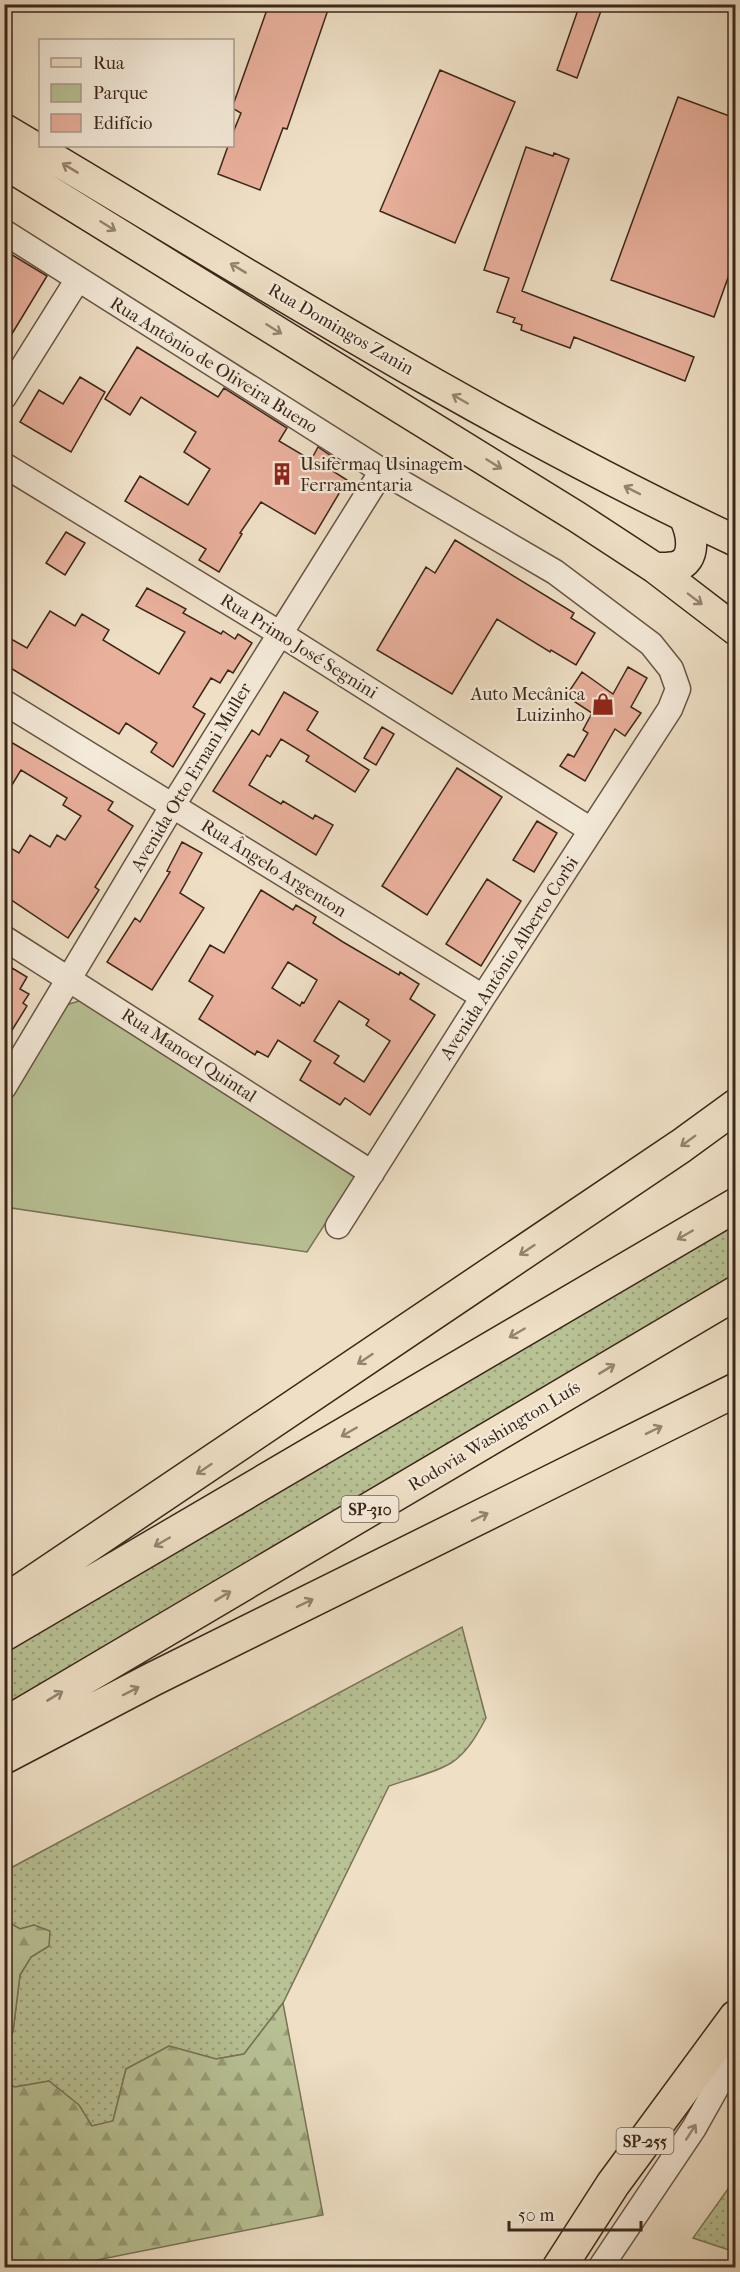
<svg xmlns="http://www.w3.org/2000/svg" width="740" height="2272" font-family="'IM FELL French Canon',serif">
<style>
.grass{fill:url(#grass-dots);stroke:#7a7458;stroke-width:1.5}
.forest{fill:url(#forest-firs);stroke:#7a7458;stroke-width:1.5}
.green{fill:#b8c295;stroke:#7a7458;stroke-width:1.5}
.building{fill:#e9b09c;stroke:#3b271a;stroke-width:1.5;fill-rule:evenodd}
.lines{fill:none;stroke-linecap:round;stroke-linejoin:round}
.minor-casing{stroke:#685545;stroke-width:27}
.major-casing{stroke:#3b271a;stroke-width:33}
.highway-casing{stroke:#3b271a;stroke-width:36}
.minor{stroke:#f4ead9;stroke-width:24}
.major{stroke:#eedfc5;stroke-width:30}
.highway{stroke:#eedfc5;stroke-width:33}
.oneway{stroke:#948370}
.oneway2{stroke:#98887a}
.labels{text-anchor:middle;stroke-width:4.5;stroke-linejoin:round;paint-order:stroke}
.shield{fill:#f4ead9;stroke:#726253;stroke-width:1.5}
.shield-label{font-size:16px;font-weight:bold;fill:#3b271a}
.street-label{font-size:18px;fill:#3b271a;stroke:#f4ead9}
.poi-label{font-size:18px;fill:#3b271a;stroke:#f4ead9;text-anchor:start}
</style>
<defs>
<pattern id="grass-dots" width="8" height="8" patternUnits="userSpaceOnUse" patternTransform="scale(1.5)"><rect width="8" height="8" fill="#b8c295"/><path d="M2 2h.1M6 6h.1" fill="none" stroke="#979e79" stroke-width="1.8" stroke-linecap="round"/></pattern>
<pattern id="forest-firs" width="22" height="20" patternUnits="userSpaceOnUse" patternTransform="scale(1.5)"><rect width="22" height="20" fill="#b8c295"/><path d="M5 1l3.5 6h-7zM16 11l3.5 6h-7z" fill="#979e79"/></pattern>
</defs>
<rect width="100%" height="100%" fill="#eedfc5"/>
<filter id="stains"><feTurbulence type="fractalNoise" baseFrequency=".00333" numOctaves="4"/><feColorMatrix values="0 0 0 0 .2 0 0 0 0 .09 0 0 0 0 .02 0 0 0 .5 -.17"/></filter>
<radialGradient id="worn" r=".72"><stop offset=".6" stop-color="#630" stop-opacity="0"/><stop offset="1" stop-color="#630" stop-opacity=".3"/></radialGradient>
<!-- grass -->
<path class="grass" d="M735,1216v66l-730,430 -1,-68z
M462,1627l24,91c-9,17 -19,35 -35,45 -14,9 -45,17 -62,23l-106,217 -39,51 -28,5 -47,-13 -43,23 -13,52 -21,5 -14,-21 -29,-24 -34,6 -10,-4v-41l8,-11 7,-56 11,-18 18,-11 -15,-21 -14,4 -15,-9v-49z
M735,2179v73l-42,-14z"/>
<!-- forest -->
<path class="forest" d="M5,1920l15,9 14,-4 16,6 -1,15 -18,11 -11,18 -7,57 -8,10z
M283,2003l40,212 -261,52h-57v-184l10,4 34,-6 30,24 13,21 21,-5 13,-52 43,-23 47,13 28,-5z"/>
<!-- green -->
<path class="green" d="M79,1001l7,1 271,172 -50,78 -302,-45v-99l57,-98 4,-5z"/>
<!-- building -->
<path class="building" d="M269,4h61l-43,125 -4,-1 -23,62 -42,-16 10,-28h4v-11l9,-22 -9,-5z
M580,4h12l10,4 -25,70 -20,-8z
M440,70l75,32 -60,141 -75,-32z
M678,97l57,21v140l-21,59 -103,-37z
M526,147l27,9 1,-3 15,6 -47,132 172,66 -9,24 -111,-44 -4,11 -49,-18 1,-5 -9,-3 2,-4 -18,-6 12,-34 -25,-8z
M4,250l43,26 -43,71z
M137,347l81,50 6,-9 63,40 -8,13 32,19 7,-13 16,11 -6,10 19,12 -32,54 -54,-32 -21,31 2,1 -23,38 -20,-12 7,-11 -81,-48 15,-25 48,29 22,-36 -26,-17 12,-20 -55,-35 -11,18 -25,-16z
M80,377l25,15 -34,60 -51,-30 19,-32 24,14z
M66,532l19,11 -20,32 -19,-12z
M455,540l119,73 -3,5 24,15 -19,32 -25,-15 -1,2 -53,-33 -45,75 -75,-44 49,-83 9,6z
M147,588l39,21 -3,4 38,21 2,-3 12,8 3,-5 14,9 -19,30 -5,-3 -8,13 -9,-5 -18,29 12,7 -32,53 -22,-15 6,-9 -31,-20 -7,11 -115,-70v-29l23,13 23,-37 25,15 7,-12 27,16 -6,10 56,34 26,-42 -49,-26z
M628,667l19,11 -16,29 10,6 -16,23 -10,-7 -30,52 -25,-15 8,-12 6,3 14,-24 -5,-3 9,-17 -26,-17 16,-24 31,22z
M284,692l34,20 -11,18 62,40 -14,22 -49,-31 3,-5 -28,-17 -11,18 -3,-2 -18,30 32,19 2,-3 30,18 2,-4 18,10 -17,30 -103,-64 39,-61 7,5z
M382,727l12,7 -18,31 -12,-7z
M4,738l109,64 -5,8 25,16 -38,61 4,3 -31,48 -64,-43v-51l15,9 11,-18 20,12 7,-12 8,5 16,-24 -18,-11 4,-7 -46,-28 -17,28z
M457,768l45,29 -75,118 -45,-29z
M537,821l20,12 -23,39 -21,-12z
M182,842l20,11 -22,40 24,15 -52,82 -45,-28 28,-44 5,4 30,-50 -3,-1z
M487,879l34,22 -40,65 -35,-22z
M261,890l32,20 3,-5 20,12 -3,6 30,19 56,33 1,-3 19,12 -9,15 25,16 -65,100 -25,-17 -5,7 -40,-25 11,-19 -33,-21 -10,17 -11,-6 -2,4 -56,-36 14,-23 -24,-15 21,-36 14,8zM288,962l29,18 -13,23 -2,-1 -2,4 -28,-18zM339,1001l30,19 -3,5 24,16 -26,41 -30,-19 5,-7 -25,-15z
M12,968l15,9 -7,12 9,5 -6,9 4,3 -23,37v-64z"/>
<g class="lines">
<!-- minor casing -->
<g class="minor-casing">
<path id="minor" d="M4,232l378,239 173,101 96,72 20,25 7,20 -8,20 -187,288 -145,229
M4,397l74,-118
M4,465l275,168 312,197
M4,702l479,295
M4,938l368,235
M4,1087l169,-282 209,-334
M600,2268l94,-140 42,-75"/>
</g>
<!-- major casing -->
<g class="major-casing">
<path id="major" d="M4,129c241,143 478,293 732,412
M4,163l573,354 78,51 81,62
M655,568c6,0 13,0 20,-1 23,-6 17,-35 9,-50"/>
</g>
<!-- highway casing -->
<g class="highway-casing">
<path id="highway" d="M4,1602l677,-456 55,-40
M4,1634l732,-429
M4,1725l732,-432
M4,1757l149,-78 583,-289
M559,2268l54,-84 123,-167"/>
</g>
<!-- minor -->
<use href="#minor" class="minor"/>
<!-- major -->
<use href="#major" class="major"/>
<!-- highway -->
<use href="#highway" class="highway"/>
</g>
<!-- one-way arrows -->
<defs><path id="oneway-shaft" d="M-6 0H5M1.5-3L5.5 0L1.5 3" fill="none" stroke-width="1.6" stroke-linecap="round" stroke-linejoin="round" transform="scale(1.5)"/></defs>
<g class="oneway">
<use href="#oneway-shaft" transform="translate(70 168) rotate(-149)"/>
<use href="#oneway-shaft" transform="translate(108 226) rotate(32)"/>
<use href="#oneway-shaft" transform="translate(238 268) rotate(-149)"/>
<use href="#oneway-shaft" transform="translate(274 329) rotate(32)"/>
<use href="#oneway-shaft" transform="translate(460 399) rotate(-150)"/>
<use href="#oneway-shaft" transform="translate(494 464) rotate(32)"/>
<use href="#oneway-shaft" transform="translate(632 490) rotate(-153)"/>
<use href="#oneway-shaft" transform="translate(695 599) rotate(37)"/>
<use href="#oneway-shaft" transform="translate(688 1141) rotate(144)"/>
<use href="#oneway-shaft" transform="translate(685 1235) rotate(150)"/>
<use href="#oneway-shaft" transform="translate(527 1250) rotate(146)"/>
<use href="#oneway-shaft" transform="translate(517 1333) rotate(150)"/>
<use href="#oneway-shaft" transform="translate(365 1359) rotate(146)"/>
<use href="#oneway-shaft" transform="translate(607 1369) rotate(-31)"/>
<use href="#oneway-shaft" transform="translate(654 1430) rotate(-26)"/>
<use href="#oneway-shaft" transform="translate(349 1432) rotate(150)"/>
<use href="#oneway-shaft" transform="translate(204 1469) rotate(146)"/>
<use href="#oneway-shaft" transform="translate(480 1517) rotate(-26)"/>
<use href="#oneway-shaft" transform="translate(162 1542) rotate(150)"/>
<use href="#oneway-shaft" transform="translate(223 1596) rotate(-31)"/>
<use href="#oneway-shaft" transform="translate(305 1603) rotate(-26)"/>
<use href="#oneway-shaft" transform="translate(131 1691) rotate(-27)"/>
<use href="#oneway-shaft" transform="translate(55 1696) rotate(-31)"/>
</g>
<use class="oneway2" href="#oneway-shaft" transform="translate(691 2132) rotate(-57)"/>
<!-- icons -->
<defs>
<g id="building-bare" transform="scale(1.8)"><path d="M-4-6H4V6H1V3H-1V6H-4ZM-2.5-4.3h1.7v1.8h-1.7ZM.8-4.3h1.7v1.8H.8ZM-2.5-1h1.7V.8h-1.7ZM.8-1h1.7V.8H.8Z" fill="#8f2418" stroke="#f4ead9" stroke-width="2.5" paint-order="stroke"/></g>
<g id="shop-bare" transform="scale(1.8)"><path d="M-5-2.5h2.3a2.7 3.5 0 0 1 5.4 0H5L5.5 6h-11ZM-1.5-2.5h3a1.5 2.3 0 0 0-3 0Z" fill="#8f2418" stroke="#f4ead9" stroke-width="2.5" paint-order="stroke"/></g>
</defs>
<g fill-rule="evenodd">
<use href="#building-bare" x="282" y="474"/>
<use href="#shop-bare" x="603" y="704"/>
</g>
<g class="labels">
<!-- shield labels -->
<g class="shield">
<rect x="341.5" y="1496" width="57" height="26" rx="4.5"/>
<rect x="616.5" y="2128" width="57" height="26" rx="4.5"/>
</g>
<g class="shield-label">
<text x="370" y="1515">SP-310</text>
<text x="645" y="2147">SP-255</text>
</g>
<!-- street labels -->
<g class="street-label">
<text transform="translate(341 329) rotate(30)" y="6">Rua Domingos Zanin</text>
<text transform="translate(214 365) rotate(32)" y="6">Rua Antônio de Oliveira Bueno</text>
<text transform="translate(299 646) rotate(32)" y="6">Rua Primo José Segnini</text>
<text transform="translate(191 777) rotate(-59)" y="6">Avenida Otto Ernani Muller</text>
<text transform="translate(274 868) rotate(32)" y="6">Rua Ângelo Argenton</text>
<text transform="translate(509 958) rotate(-57)" y="6">Avenida Antônio Alberto Corbi</text>
<text transform="translate(189 1055) rotate(33)" y="6">Rua Manoel Quintal</text>
<text transform="translate(494 1436) rotate(-31)" y="6">Rodovia Washington Luís</text>
</g>
<!-- poi labels -->
<g class="poi-label">
<text x="300" y="470">Usifermaq Usinagem<tspan x="300" dy="21">Ferramentaria</tspan></text>
<text x="585" y="700" text-anchor="end">Auto Mecânica<tspan x="585" dy="21">Luizinho</tspan></text>
</g>
</g>
<!-- margin -->
<rect width="740" height="2272" fill="none" stroke="#eedfc5" stroke-width="24"/>
<rect x="6" y="6" width="728" height="2260" fill="none" stroke="#3b271a" stroke-width="3"/>
<rect x="12" y="12" width="716" height="2248" fill="none" stroke="#3b271a" stroke-width="1.5"/>
<!-- legend -->
<rect x="39" y="39" width="195" height="108" fill="#f4ead9" stroke="#aa9c8d" stroke-width="1.5"/>
<rect x="51" y="58" width="30" height="9" fill="#eedfc5" stroke="#aa9c8d" stroke-width="1.5"/>
<text x="93" y="69" font-size="18" fill="#3b271a">Rua</text>
<rect x="51" y="84" width="30" height="18" fill="#b8c295" stroke="#aa9c8d" stroke-width="1.5"/>
<text x="93" y="99" font-size="18" fill="#3b271a">Parque</text>
<rect x="51" y="114" width="30" height="18" fill="#e9b09c" stroke="#aa9c8d" stroke-width="1.5"/>
<text x="93" y="129" font-size="18" fill="#3b271a">Edifício</text>
<!-- scale -->
<path d="M509 2221v9h132v-9" fill="none" stroke="#3b271a" stroke-width="3"/>
<text x="518" y="2221" font-size="18" fill="#3b271a" stroke="#f4ead9" stroke-width="4.5" paint-order="stroke">50 m</text>
<rect width="100%" height="100%" filter="url(#stains)"/>
<rect width="100%" height="100%" fill="url(#worn)"/>
</svg>
